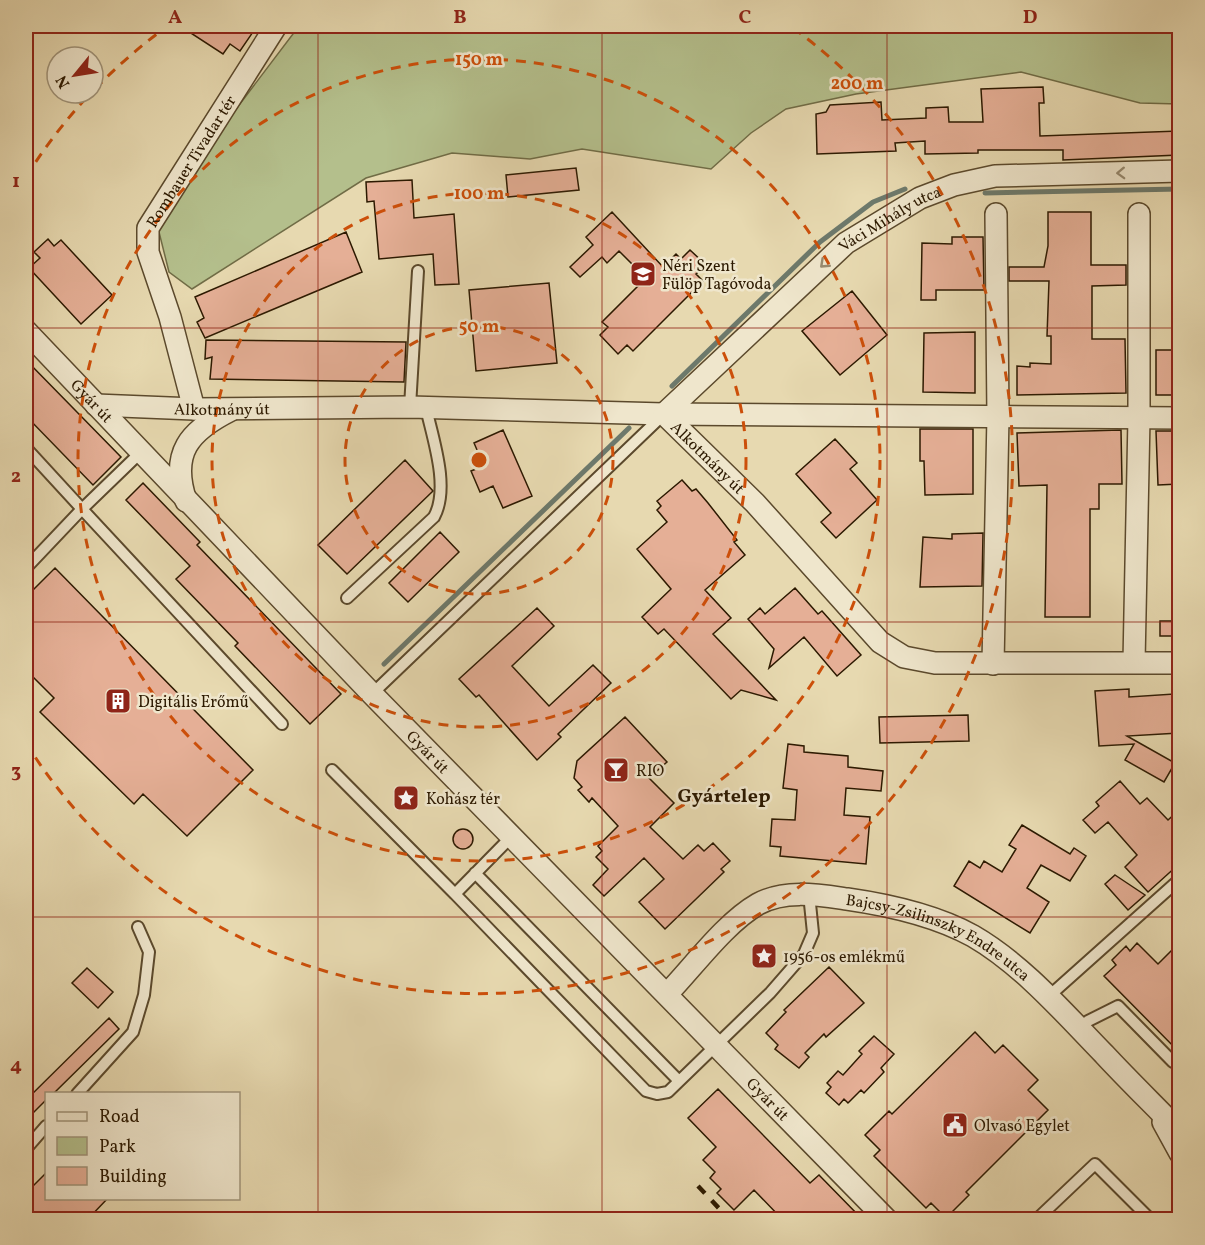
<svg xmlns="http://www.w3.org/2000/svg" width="1205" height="1245" font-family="Vollkorn,serif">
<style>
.green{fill:#b4bf8c;stroke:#706c46;stroke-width:1.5}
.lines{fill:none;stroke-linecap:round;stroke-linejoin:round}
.stream{stroke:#6d796b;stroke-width:5}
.building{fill:#e5af96;stroke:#2c1900;stroke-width:1.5}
.service-casing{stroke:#5b492c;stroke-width:14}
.minor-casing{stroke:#5b492c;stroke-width:24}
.service{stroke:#efe6cc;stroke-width:10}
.minor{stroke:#efe6cc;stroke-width:21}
.rail{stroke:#2c1900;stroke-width:4.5;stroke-dasharray:10 10;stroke-linecap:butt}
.oneway{stroke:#978a70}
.grid{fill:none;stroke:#8f2418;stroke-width:1.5;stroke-opacity:0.55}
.ring{fill:none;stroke:#cc4f0a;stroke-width:3;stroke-dasharray:10 8}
.labels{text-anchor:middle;stroke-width:5;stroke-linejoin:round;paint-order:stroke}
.street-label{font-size:16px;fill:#2c1900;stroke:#efe6cc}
.poi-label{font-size:16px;fill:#2c1900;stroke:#efe6cc;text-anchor:start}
.quarter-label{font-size:20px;font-weight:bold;fill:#2c1900;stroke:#efe6cc}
.centre{fill:#cc4f0a;stroke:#efe6cc;stroke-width:3}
.ring-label{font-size:18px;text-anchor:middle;font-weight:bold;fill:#cc4f0a;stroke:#efe6cc;stroke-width:5;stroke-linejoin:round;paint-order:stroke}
.neatline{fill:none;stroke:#8f2418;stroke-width:2}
.grid-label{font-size:20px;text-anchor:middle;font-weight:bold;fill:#8f2418}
</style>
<rect width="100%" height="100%" fill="#e7d9b0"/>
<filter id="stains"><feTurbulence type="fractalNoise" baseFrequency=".00333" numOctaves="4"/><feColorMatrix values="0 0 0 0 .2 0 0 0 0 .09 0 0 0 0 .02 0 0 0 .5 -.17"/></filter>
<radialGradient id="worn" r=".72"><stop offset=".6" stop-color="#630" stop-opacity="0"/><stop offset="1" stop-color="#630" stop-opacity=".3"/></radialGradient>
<!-- green -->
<path class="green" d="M299,26h880v78l-39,-1 -119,-31 -165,22 -70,15 -35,24 -40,36 -129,-20 -52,10 -78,-6 -86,25 -174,111 -23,-17 -14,-56z"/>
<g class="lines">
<!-- stream -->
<path class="stream" d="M985,193l195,-4
M672,386l148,-144 53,-40 32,-13
M384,664l245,-236"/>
</g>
<!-- building -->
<path class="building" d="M180,26h77l-17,25 -10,-7 -7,10z
M1043,87l1,16h-5l1,33 139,-5v24l-116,5v-10h-85v3l-53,1v-13l-30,2 1,8 -79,3 -1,-40 10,-2 4,-7 51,-3 1,18 44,-2v-10l22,-1 1,15h34l-2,-33z
M576,168l3,22 -71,7 -2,-22z
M412,180l2,38 40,-4 5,70 -24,1 -2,-31 -54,5 -5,-58 -7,1 -1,-20z
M612,212l51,55 13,-13 5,5 9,-9 16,15 -10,9 7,7 -70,70 -6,-6 -9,9 -18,-19 8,-8 -6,-5 44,-44 -27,-27 -12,12 -5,-6 -22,20 -10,-10 23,-22 -7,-8z
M1048,212h43v53h35v20l-34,1v53h33l1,54 -109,2v-29l13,1v-4l21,1v-28h-4l2,-55h-40v-14h35l4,-21z
M346,232l16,40 -157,66 -8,-16 7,-4 -9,-21z
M952,237h31l1,53h-48v10h-15l1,-57 30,1z
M48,239l6,7 7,-6 51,55 -31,29 -52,-56 11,-10 -6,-6z
M549,283l8,80 -81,8 -7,-81z
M852,291l35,44 -47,40 -38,-44z
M975,332v61l-52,-1 1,-59z
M206,340l200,2 -2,40 -194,-3 2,-22 -7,2z
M1156,350h23v45h-23z
M26,360l95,97 -28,28 -67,-69z
M920,429h53v65l-48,1 -1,-34h-4z
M503,430l29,66 -29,12 -10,-22 -13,6 -9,-21 13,-5 -10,-23z
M1121,430l1,54h-23v25h-9v108h-45l2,-132 -28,1 -2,-53z
M1156,431h18v5h5v48l-21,1z
M835,439l22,24 -7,6 27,31 -41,38 -15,-16 10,-9 -35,-39z
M405,460l28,31 -86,83 -29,-29z
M682,480l10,11 4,-2 12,14 29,37 -3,2 11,13 -40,35 26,28 -18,16 63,66 -35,-10 -10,9 -67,-70 -6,5 -16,-17 29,-28 -34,-40 30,-27 -10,-12 4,-4 -4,-5z
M143,483l57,59 -3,3 144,149 -31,30 -75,-78 3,-3 -62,-64 14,-13 -64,-66z
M440,532l19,20 -51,50 -19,-19z
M983,533l-1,53 -62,1 3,-50 29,2v-5z
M55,568l198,202 -66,66 -44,-42 -9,10 -94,-92 14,-14 -28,-28v-73z
M795,588l23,26 4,-3 39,44 -24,21 -33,-39 -35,31 5,-19 -26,-30 12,-11 5,6z
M537,608l17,18 -42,40 37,40 44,-41 18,18 -53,51 3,3 -24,23 -58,-65 -3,2 -17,-18z
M1160,621h14v15h-14z
M1129,689v8l45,-3 1,10 4,-1v30l-52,3 48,27 -11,19 -39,-22 9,-16 -35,2 -4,-55z
M968,715l1,26 -89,2 -1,-26z
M625,717l42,45 -18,16 25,25 -24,24 33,32 15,-14 6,6 9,-8 17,18 -9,8 3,3 -59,57 -26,-27 25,-23 -20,-21 -40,38 -11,-11 15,-16 -12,-12 6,-6 -4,-5 20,-20 -26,-28 -3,4 -11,-12 4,-3 -8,-9 3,-17z
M788,744l16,2v6l44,4v11l35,4 -2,20 -35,-3 -2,27 26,2 -4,47 -86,-8 1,-9 -11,-1 2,-27 23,1 2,-30 -14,-2z
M1120,781l20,23 7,-6 21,22 11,-10v54l-31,28 -23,-25 12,-12 -29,-33 -13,11 -12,-13 16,-14 -3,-4z
M1022,825l48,29 4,-6 12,8 -16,25 -29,-16 -14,23 22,14 -19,31 -76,-47 15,-25 11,7 4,-7 18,11 14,-23 -7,-4z
M453 839a10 10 0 1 1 20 0a10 10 0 1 1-20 0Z
M1115,875l30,20 -17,15 -23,-26z
M1137,943l21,21 21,-21v109l-75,-76 12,-11 -4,-5 14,-14 4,5z
M829,967l35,36 -38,34 -2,-3 -19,19 4,4 -10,11 -24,-19 3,-4 -12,-12 20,-21 -2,-2z
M87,968l26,24 -15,16 -26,-25z
M109,1018l10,11 -66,65h-7v6l-20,20v-20z
M975,1032l20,21 8,-8 35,35 -10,10 20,20 -82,82 3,3 -23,23 -15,-15 -5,5 -52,-52 6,-6 -15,-15 24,-24 3,3z
M874,1036l20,18 -13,14 3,4 -20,21 -3,-3 -13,13 -4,-4 -5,6 -13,-12 5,-6 -4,-4 11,-12 5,4 19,-21 -3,-3z
M718,1089l92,94 9,-8 44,45h-80l-29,-30 -20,20 -17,-17 4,-4 -11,-11 5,-6 -12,-12 13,-13 -28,-29z
M46,1173v25h62l-21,22h-61v-27z"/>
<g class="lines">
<!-- service casing -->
<g class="service-casing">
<path id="service" d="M410,407l8,-136
M26,448l56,61 58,-56
M26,568l56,-59 200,215
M347,598l87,-81c16,-29 -1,-78 -8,-109
M372,694l290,-278
M332,770l123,124
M512,836l-57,58 191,197 11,3 11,-2 102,-99 34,-39 9,-21 -4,-39
M475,873l204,208
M1048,997l132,-118
M1079,1029l9,-8 30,-15 55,56 7,1
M77,1094l56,-62 11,-37 5,-43 -11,-25
M26,1149l20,-23
M1036,1220l59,-56 56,56"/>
</g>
<!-- minor casing -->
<g class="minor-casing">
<g id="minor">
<path id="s1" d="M26,331l346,363 515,526"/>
<path id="s2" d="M96,405l98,4 216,-2 254,7 91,89 125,139 24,15 31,6h245"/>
<path id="s3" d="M194,409l-24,-92 -22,-65v-24l128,-202"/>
<path id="s4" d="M664,414l182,-171 74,-45 34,-13 41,-9 185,-5"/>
<path d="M664,414l516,4"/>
<path d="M186,501c-16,-48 3,-70 45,-91"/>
<path d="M1134,662l5,-244v-204"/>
<path d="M993,664l5,-248 -2,-202"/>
<path id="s5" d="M668,993c26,-27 57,-70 90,-89 27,-15 61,-9 89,-5 42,6 88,16 126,37 50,29 91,77 131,118 25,27 51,52 76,78"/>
<path d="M1163,1122l17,31"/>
</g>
</g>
<!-- service -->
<use href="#service" class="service"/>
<!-- minor -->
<use href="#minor" class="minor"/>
<!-- rail -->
<path class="rail" d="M698,1186l32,34"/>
</g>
<!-- one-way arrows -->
<defs><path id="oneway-chevron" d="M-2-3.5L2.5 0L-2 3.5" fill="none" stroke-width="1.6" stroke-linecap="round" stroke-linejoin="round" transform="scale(1.5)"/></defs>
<g class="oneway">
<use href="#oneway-chevron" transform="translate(1121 173) rotate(178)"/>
<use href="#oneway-chevron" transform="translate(824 264) rotate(137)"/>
</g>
<!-- grid -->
<path class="grid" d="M318,26v1194M602,26v1194M887,26v1194M26,328h1154M26,622h1154M26,917h1154"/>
<!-- distance rings -->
<g class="ring">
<circle cx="479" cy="460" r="134"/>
<circle cx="479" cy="460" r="267"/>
<circle cx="479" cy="460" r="401"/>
<path d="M26 177A534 534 0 0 1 88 96M95 89A534 534 0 0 1 165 28M793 28A534 534 0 1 1 26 743"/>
</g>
<!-- icons -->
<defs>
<g id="school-square" transform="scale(1.35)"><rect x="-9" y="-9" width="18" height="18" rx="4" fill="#8f2418" stroke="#efe6cc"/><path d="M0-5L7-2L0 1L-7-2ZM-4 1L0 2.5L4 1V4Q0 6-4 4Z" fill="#fff"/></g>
<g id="building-square" transform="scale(1.35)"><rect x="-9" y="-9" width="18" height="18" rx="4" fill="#8f2418" stroke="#efe6cc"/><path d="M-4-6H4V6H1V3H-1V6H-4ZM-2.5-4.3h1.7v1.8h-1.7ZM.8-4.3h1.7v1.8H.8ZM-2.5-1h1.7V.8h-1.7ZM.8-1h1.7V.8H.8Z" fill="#fff"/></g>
<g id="bar-square" transform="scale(1.35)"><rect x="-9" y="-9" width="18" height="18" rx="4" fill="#8f2418" stroke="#efe6cc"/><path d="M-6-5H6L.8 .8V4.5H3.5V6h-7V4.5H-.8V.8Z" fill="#fff"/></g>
<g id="sight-square" transform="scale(1.35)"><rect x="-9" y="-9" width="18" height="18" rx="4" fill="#8f2418" stroke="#efe6cc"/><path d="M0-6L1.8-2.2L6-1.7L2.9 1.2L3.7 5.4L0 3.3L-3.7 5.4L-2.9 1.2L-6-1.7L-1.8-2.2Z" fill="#fff"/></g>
<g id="civic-square" transform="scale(1.35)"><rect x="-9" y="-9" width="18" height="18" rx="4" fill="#8f2418" stroke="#efe6cc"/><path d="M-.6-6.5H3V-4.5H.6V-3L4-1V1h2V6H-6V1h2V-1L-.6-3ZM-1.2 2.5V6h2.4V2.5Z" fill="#fff"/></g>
</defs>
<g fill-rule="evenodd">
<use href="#school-square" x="643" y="274"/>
<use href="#building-square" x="118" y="701"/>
<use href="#bar-square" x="616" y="770"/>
<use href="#sight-square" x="406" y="798"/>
<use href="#sight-square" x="764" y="956"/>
<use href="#civic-square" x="955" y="1125"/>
</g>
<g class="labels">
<!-- street labels -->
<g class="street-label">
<text dy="6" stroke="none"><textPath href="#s3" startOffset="267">Rombauer Tivadar tér</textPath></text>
<text dy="6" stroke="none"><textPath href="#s4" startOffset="300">Váci Mihály utca</textPath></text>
<text dy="6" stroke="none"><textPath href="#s1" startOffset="96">Gyár út</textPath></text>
<text dy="6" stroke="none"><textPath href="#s2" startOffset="126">Alkotmány út</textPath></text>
<text dy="6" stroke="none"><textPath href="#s2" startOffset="630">Alkotmány út</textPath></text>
<text dy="6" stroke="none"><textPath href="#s1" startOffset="582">Gyár út</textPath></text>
<text dy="6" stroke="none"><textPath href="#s5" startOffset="318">Bajcsy-Zsilinszky Endre utca</textPath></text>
<text dy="6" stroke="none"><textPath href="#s1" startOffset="1068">Gyár út</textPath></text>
</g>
<!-- poi labels -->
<g class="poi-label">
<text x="662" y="271">Néri Szent<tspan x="662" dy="18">Fülöp Tagóvoda</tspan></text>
<text x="138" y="707">Digitális Erőmű</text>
<text x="636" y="776">RIO</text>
<text x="426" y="804">Kohász tér</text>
<text x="783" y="962">1956-os emlékmű</text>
<text x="974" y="1131">Olvasó Egylet</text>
</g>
<!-- quarter labels -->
<g class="quarter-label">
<text x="724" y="802">Gyártelep</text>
</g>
</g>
<circle cx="479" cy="460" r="9" class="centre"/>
<g class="ring-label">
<text x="479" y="65">150 m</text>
<text x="857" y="89">200 m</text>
<text x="479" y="199">100 m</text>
<text x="479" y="332">50 m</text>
</g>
<!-- margin -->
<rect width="1205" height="1245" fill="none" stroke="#e7d9b0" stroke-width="66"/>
<!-- legend -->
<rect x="45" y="1092" width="195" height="108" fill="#efe6cc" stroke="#a1947a" stroke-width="1.5"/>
<rect x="57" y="1112" width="30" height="9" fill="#efe6cc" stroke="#a1947a" stroke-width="1.5"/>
<text x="99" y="1122" font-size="18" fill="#2c1900">Road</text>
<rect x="57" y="1137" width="30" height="18" fill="#b4bf8c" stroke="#a1947a" stroke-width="1.5"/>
<text x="99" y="1152" font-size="18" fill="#2c1900">Park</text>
<rect x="57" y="1167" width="30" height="18" fill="#e5af96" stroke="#a1947a" stroke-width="1.5"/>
<text x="99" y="1182" font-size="18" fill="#2c1900">Building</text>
<!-- north arrow -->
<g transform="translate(75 75) rotate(240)"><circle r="28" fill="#efe6cc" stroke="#a1947a" stroke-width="1.5"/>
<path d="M0-4.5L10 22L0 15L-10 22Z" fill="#8f2418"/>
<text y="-9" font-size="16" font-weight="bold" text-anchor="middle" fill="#2c1900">N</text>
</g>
<rect x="33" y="33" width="1139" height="1179" class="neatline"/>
<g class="grid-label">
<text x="175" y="23">A</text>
<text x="460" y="23">B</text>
<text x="745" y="23">C</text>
<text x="1030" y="23">D</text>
<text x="16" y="187">1</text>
<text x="16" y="482">2</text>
<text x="16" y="777">3</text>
<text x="16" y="1071">4</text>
</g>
<rect width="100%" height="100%" filter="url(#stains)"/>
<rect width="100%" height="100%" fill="url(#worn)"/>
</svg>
